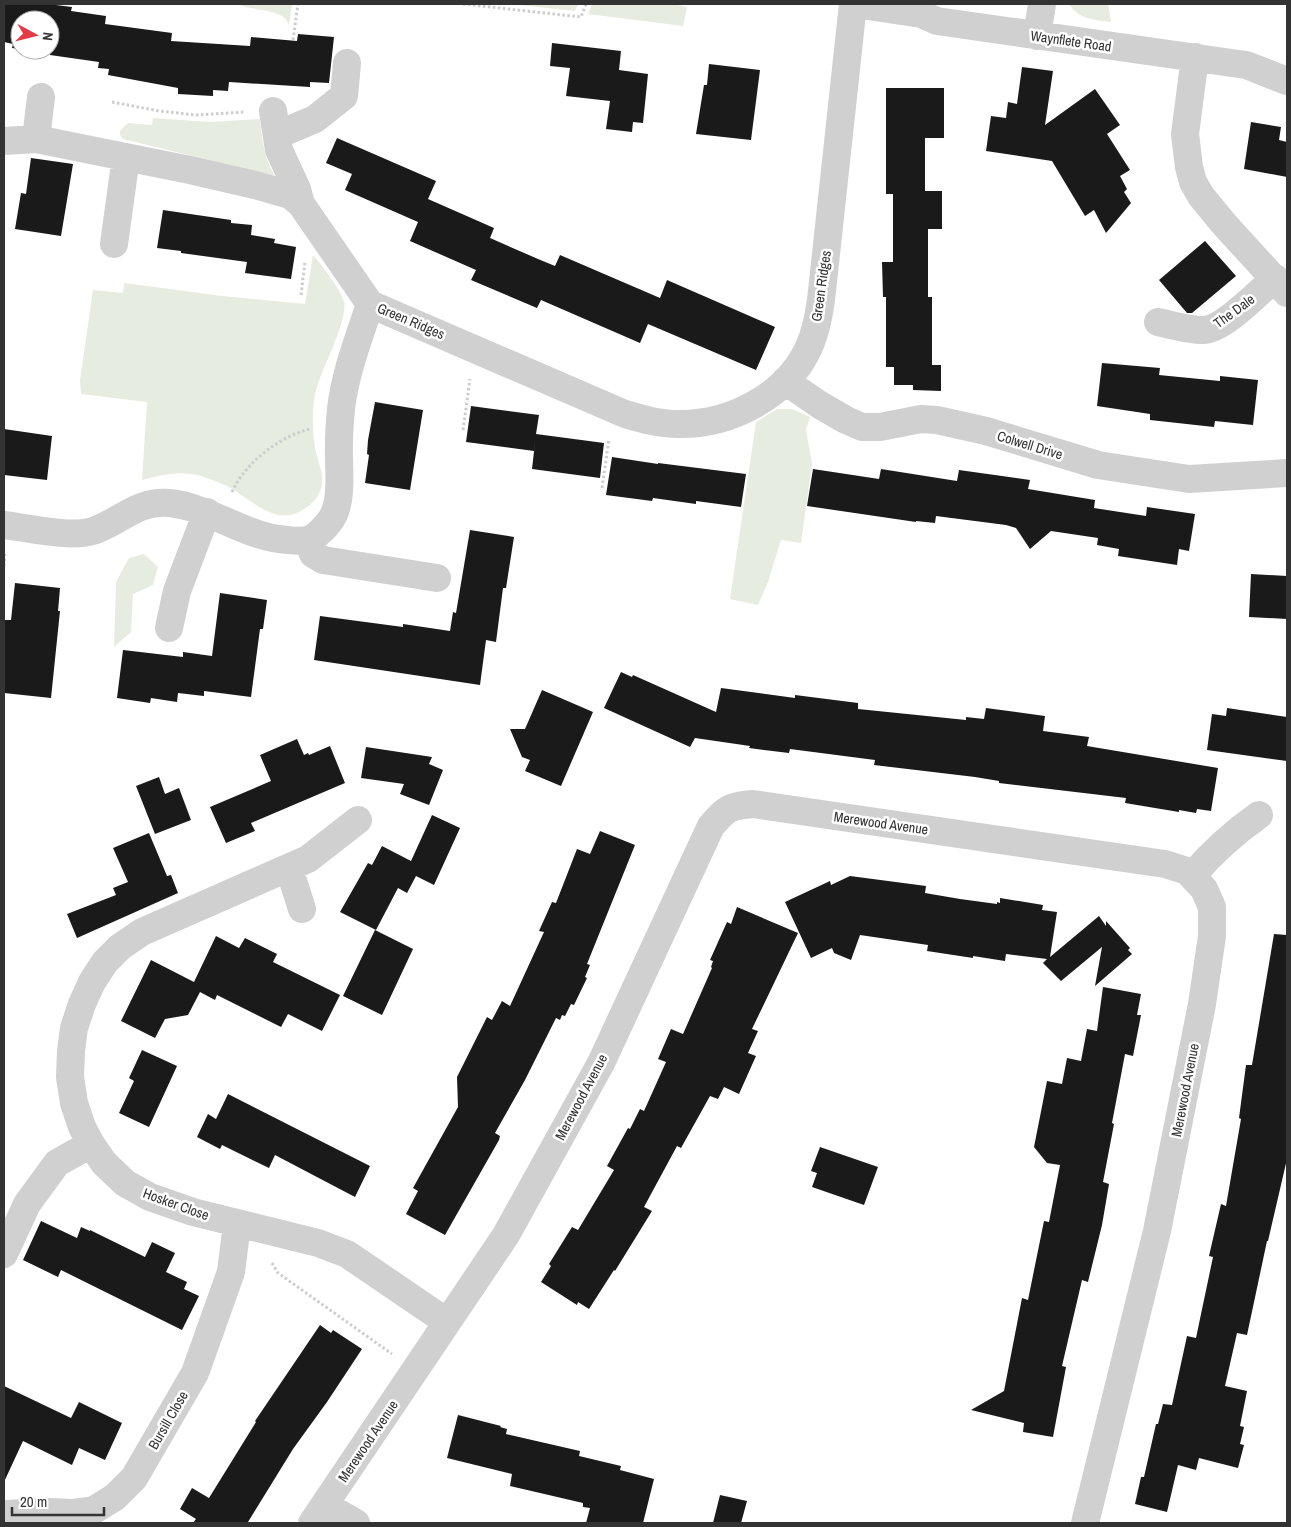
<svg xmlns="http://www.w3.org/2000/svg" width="1291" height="1527" font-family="'Archivo Narrow',sans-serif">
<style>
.green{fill:#e6ecdf}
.building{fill:#1a1a1a}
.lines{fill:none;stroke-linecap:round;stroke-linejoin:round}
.path{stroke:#cdcdcd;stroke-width:3;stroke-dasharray:2.5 2.5;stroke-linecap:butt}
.minor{stroke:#d0d0d0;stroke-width:28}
.labels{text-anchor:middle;stroke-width:5;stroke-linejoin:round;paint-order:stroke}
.street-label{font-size:14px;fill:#333;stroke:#fff}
</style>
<rect width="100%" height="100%" fill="#fff"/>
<!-- green -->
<path class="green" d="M237,4h55l-3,21c-6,-18 -36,-13 -52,-21z
M510,4h68l-3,7z
M592,4h81l14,3 -4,19 -95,-12z
M1069,4h39l3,18c-17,-2 -32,-3 -42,-18z
M153,118l56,4 51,-3c2,20 4,40 15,57l-152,-37 -3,-4v-4l8,-8 24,2z
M313,255c8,9 29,36 31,47 4,16 -19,62 -25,79 -8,21 -7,46 -4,67 2,11 8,23 7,34 0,16 -17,30 -32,33 -22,4 -43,-18 -61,-28 -8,-4 -19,-8 -28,-11 -21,-6 -39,-1 -59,4l5,-78 -66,-8 -1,-14 13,-90 30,3 1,-10 98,13 83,8z
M777,409h15l18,8 -4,13 6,34 -11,79 -20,-3 -13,42 -10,23 -28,-6 26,-177z
M144,554l14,13 -5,18 -20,9 -2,38 -17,15 2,-65 13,-24z"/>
<!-- building -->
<path class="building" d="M4,4h44l24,3 -1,4 35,5 -1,8 67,9 -1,8 79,5 1,-9 46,4 1,-7 36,3 -5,46 -19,-1v5l-81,-5 -1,9 -15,-1v6l-35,-2v-6l-70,-13 1,-6 -11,-1 1,-6 -49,-7v-1l-24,-4h24v-30h-30v29l-8,-1 1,-4 -9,-2z
M552,43l69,8 -2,19 29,4 -5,49 -10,-1 -1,10 -26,-3 4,-28 -44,-5 4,-28 -20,-2z
M709,64l51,6 -9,70 -55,-6 8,-49h3z
M1022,67l31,4 -8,54 50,-36 25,36 -13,9 23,36 -10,6 7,13 -3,3 7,11 -25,30 -12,-23 -9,6 -33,-55 -66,-10 5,-35 15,2 2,-16 9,2z
M886,88h58v50h-19v53h17v38h-14v68h4v68h9v26l-28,-1v-5h-19v-18h-8v-70h-3l-1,-35h11v-68h-7z
M1251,122l30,5 -2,13 8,2v35l-43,-8z
M337,138l99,43 -8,18 66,29 -4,10 48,21 17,7 5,-11 100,43 7,-18 108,47 -19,43 -108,-46 -8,19 -99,-43 -4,8 -66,-28 5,-10 -66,-29 8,-19 -73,-32 7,-16 -26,-11z
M31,158l42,6 -12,72 -46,-7 6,-36 5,1z
M163,210l68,10v3l21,2 -1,10 24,4 -1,4 22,4 -5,32 -46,-6 2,-11 -66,-9v-2l-24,-3z
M1205,241l31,35 -44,37h-5l-28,-33z
M1102,363l58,5 -1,7 61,6v-5l38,4 -5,45 -38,-4 -1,6 -64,-7v-6l-53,-8z
M375,402l48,8 -13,80 -45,-7 4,-28 -2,-1 1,-14z
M471,406l68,9 -3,19 68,9 -4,35 -68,-9 4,-35 -2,17 -68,-9z
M4,429l48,7 -5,44 -43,-5z
M612,457l46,7v-1l88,11 -5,33 -45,-6v3l-43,-6 -1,3 -46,-6z
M813,469l66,10 2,-10 76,12 2,-11 71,10 -2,9 67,11 -1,8 52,8 1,-9 48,7 -6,37 -10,-2 -2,16 -59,-9 1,-7 -22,-4 1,-7 -47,-7 -21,18 -14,-21 -10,-3 -70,-9 -1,7 -19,-2v1l-109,-16z
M470,530l44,7 -8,51h-3l-7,54 -10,-2 -6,45 -166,-25 6,-44 83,11v-3l47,7 3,-19 3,1z
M1251,574l36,2v43l-38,-2z
M15,583l45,5 -2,23h2l-9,87 -47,-5 1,-15h-1v-58h7z
M220,593l47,7 -4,29h-3l-9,68 -47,-6v5l-26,-3 -1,9 -26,-4 -1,5 -33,-5 6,-48 60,7v-5l29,4z
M621,672l11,5 1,-2 83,37 5,-24 74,10v-3l63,8v6l108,11v-3l18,2 2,-11 59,8 -2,15 46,6 -2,9 131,22 -7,43 -14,-2 -1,4 -17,-3v2l-54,-9 1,-5 -127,-15v-2l-24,-4 -101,-12 1,-5 -85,-11 -1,4 -40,-5 1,-2 -55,-8 -5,9 -86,-39z
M542,690l51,22 -32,74 -36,-15 5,-11 -8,-3 -12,-28h15z
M1227,708l60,9v44l-80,-11 5,-36 14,2z
M297,739l7,16 4,-2 1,2 21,-9 15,37 -94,40 4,8 -29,12 -16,-36 61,-26 -11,-26z
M366,747l66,10 -3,7 14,6 -14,35 -29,-11 4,-10 -43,-6z
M159,777l6,17 14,-6 12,32 -36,14 -19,-48z
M432,815l28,13 -26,57 -18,-9 -9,17 -9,-5 -22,42 -36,-18 28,-49 4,2 10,-19 29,15z
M600,831l35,14 -48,119 3,1 -5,12 2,1 -13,27 -3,-1 -6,12 -3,-1 -2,5 -4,-2 -31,62 -30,53 5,3 -1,4 -54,95 -39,-21 12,-23 -5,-3 45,-81 -1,-30 30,-60 5,3 10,-19 8,5 34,-74 -5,-1 13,-29 4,1 21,-54 13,5z
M149,833l18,43 4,-1 7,18 -101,45 -10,-24 49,-19 -3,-7 15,-6 -15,-34z
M850,876l76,10 -1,7 35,6 37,5v-2l3,1v-5l43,7 -1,5 15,2 -7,45 49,-41 7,10v-5l24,27 -2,2 4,4 -37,32 7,-39 -41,34 -18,-18 4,-4 -41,-5 -1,7 -32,-5v2l-46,-7 1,-6 -68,-10 -9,25 -17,-7 -2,-5 -21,10 -26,-56 45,-21 1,4z
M737,907l61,26 -46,96 6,2 -10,22 8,3 -17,38 -15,-7 -6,12 -8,-3 -29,52 -4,-2 -33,61 8,4 -37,60 -1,-1 -25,39 -11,-7 -1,3 -36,-23 10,-16 -2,-2 23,-37 6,3 36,-60 -7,-4 21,-38 2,1 10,-20 4,2 22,-49 -8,-3 13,-30 12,5 29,-66 -1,-1 2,-6 -3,-1 17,-38 4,2z
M375,930l38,19 -31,66 -39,-19z
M1274,934l13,1v224l-19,82h-1l-20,94 -10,-2 -12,53 22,5 -7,35 4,1 -4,17 4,1 -6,23 -39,-10 -3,12 -18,-5 -11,47 -32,-8 6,-27h3l12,-53h2l5,-20 9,1 15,-69 9,2 17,-81 -4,-1 12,-52 5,2 15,-87 -2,-1 7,-53h6z
M216,936l23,12 6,-10 32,16 -4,8 67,33 -18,36 -34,-17 -7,13 -64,-32 -2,5 -15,-8 -12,23 -23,4 -10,19 -34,-17 30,-61 43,22z
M1103,987l38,7 -4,21h4l-8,41 -8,-2 -13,69 2,1 -11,58 6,2 -7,41 -14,57 -6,-2 -20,86 4,1 -13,70 -30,-5 1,-9 -53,-13 33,-19 18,-93 6,2 16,-79 5,1 11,-57 -13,-2 -13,-16 13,-66 15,3 5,-26 14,3 6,-32 10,2z
M142,1050l35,16 -28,61 -30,-14 15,-32 -5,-3z
M228,1094l142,72 -15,31 -80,-42 -6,13 -47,-23 -2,4 -23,-12 11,-23 8,5z
M820,1147l58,20 -14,38 -52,-18 5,-14 -6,-2z
M41,1221l36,17 4,-11 9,4v-1l55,27 7,-15 23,11 -9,19 21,10 -3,7 15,7 -17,34 -121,-60 -3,7 -35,-17z
M320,1325l11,8 2,-3 29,19 -35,53 -34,47 -45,73 2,1h-57l3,-4 -16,-10 12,-21 17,10 47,-76 -1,-1z
M4,1386l67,32 8,-16 43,21 -17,37 -26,-12 -7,17 -49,-24 -19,41z
M458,1415l43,11 -1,1 7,2 -1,5 74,17 -1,5 42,10 -1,4 34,9 -11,44h-57l4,-15 -7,-1v-4l-73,-17 2,-12 -65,-16z
M720,1495l27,6 -6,22h-28z"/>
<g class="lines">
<!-- path -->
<path class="path" d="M463,4l118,13 5,-13
M293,40l5,-36
M112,102l47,9 37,4 49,-3
M301,295l4,-33
M463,430l7,-51
M602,488l7,-49
M232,492c13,-29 48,-56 78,-63
M4,566l1,-12
M272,1263l6,10 114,81"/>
<!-- minor -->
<path class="minor" d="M855,4l66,10 16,7 309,44 41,16
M1037,36l5,-32
M1195,57l-10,77 4,33 4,15 8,14 23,28 63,69
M273,111l6,39 18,39 4,15
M277,135l38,-16 29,-23 3,-33
M36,139l5,-42
M4,141l32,-2 154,31 65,15 35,10 11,9 69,100 255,110c17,5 34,10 53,10 52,1 109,-28 131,-77 8,-18 11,-37 13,-56l31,-287
M114,244l12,-87
M1158,322c14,3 31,8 45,8 20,0 56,-38 72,-52
M785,381l35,24 26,15 16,7h18l41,-8 16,1 49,11 112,34 91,14 98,-6
M4,525c24,3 67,13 89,6 29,-10 44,-31 77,-28 42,5 76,35 118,37 6,1 14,1 19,0 9,-2 23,-17 27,-26 9,-21 4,-48 5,-71 0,-11 1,-23 2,-34 4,-36 18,-71 29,-105
M308,540l5,14 10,6 114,18
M169,628l8,-37 30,-79
M358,820l-50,39 -166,73 -22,15 -15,15 -13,20 -10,22 -8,24 -3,23 -1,26 4,26 8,24 9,17 13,19 21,20 25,14 43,15 125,31 29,11 100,68
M289,868l13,41
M1192,876c21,-25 40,-42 67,-61
M4,1254l23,-50 30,-41 34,-19
M325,1505l31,18
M4,1514l45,-2 23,1 22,-3 21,-13 19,-19 61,-105 36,-101 6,-48
M312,1523l194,-288 95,-172 110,-237c16,-18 18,-20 42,-22l412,60 22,7 17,18 8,18v29l-10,68 -45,227 -72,292"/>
</g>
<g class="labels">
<!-- street labels -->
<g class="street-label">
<text transform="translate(1071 41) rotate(8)" y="5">Waynflete Road</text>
<text transform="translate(821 286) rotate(-82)" y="5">Green Ridges</text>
<text transform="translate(1234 311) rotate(-36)" y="5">The Dale</text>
<text transform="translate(411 321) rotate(23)" y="5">Green Ridges</text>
<text transform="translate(1030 445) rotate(17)" y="5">Colwell Drive</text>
<text transform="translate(881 823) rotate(8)" y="5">Merewood Avenue</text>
<text transform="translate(1185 1090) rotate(-79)" y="5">Merewood Avenue</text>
<text transform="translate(581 1097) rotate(-62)" y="5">Merewood Avenue</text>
<text transform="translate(176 1204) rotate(20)" y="5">Hosker Close</text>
<text transform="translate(168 1420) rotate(-60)" y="5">Bursill Close</text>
<text transform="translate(368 1441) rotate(-56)" y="5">Merewood Avenue</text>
</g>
</g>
<!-- border -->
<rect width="1291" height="1527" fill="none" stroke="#333333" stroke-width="10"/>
<!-- north arrow -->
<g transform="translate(35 35) rotate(97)"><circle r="24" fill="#ffffff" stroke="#adadad"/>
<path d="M0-4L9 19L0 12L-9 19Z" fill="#e63946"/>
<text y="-8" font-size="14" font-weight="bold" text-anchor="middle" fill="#333333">N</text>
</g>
<!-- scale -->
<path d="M12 1507v8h92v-8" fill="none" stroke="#333333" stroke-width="2.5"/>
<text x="20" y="1507" font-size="15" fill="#333333" stroke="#ffffff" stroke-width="4" paint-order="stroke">20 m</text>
</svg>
